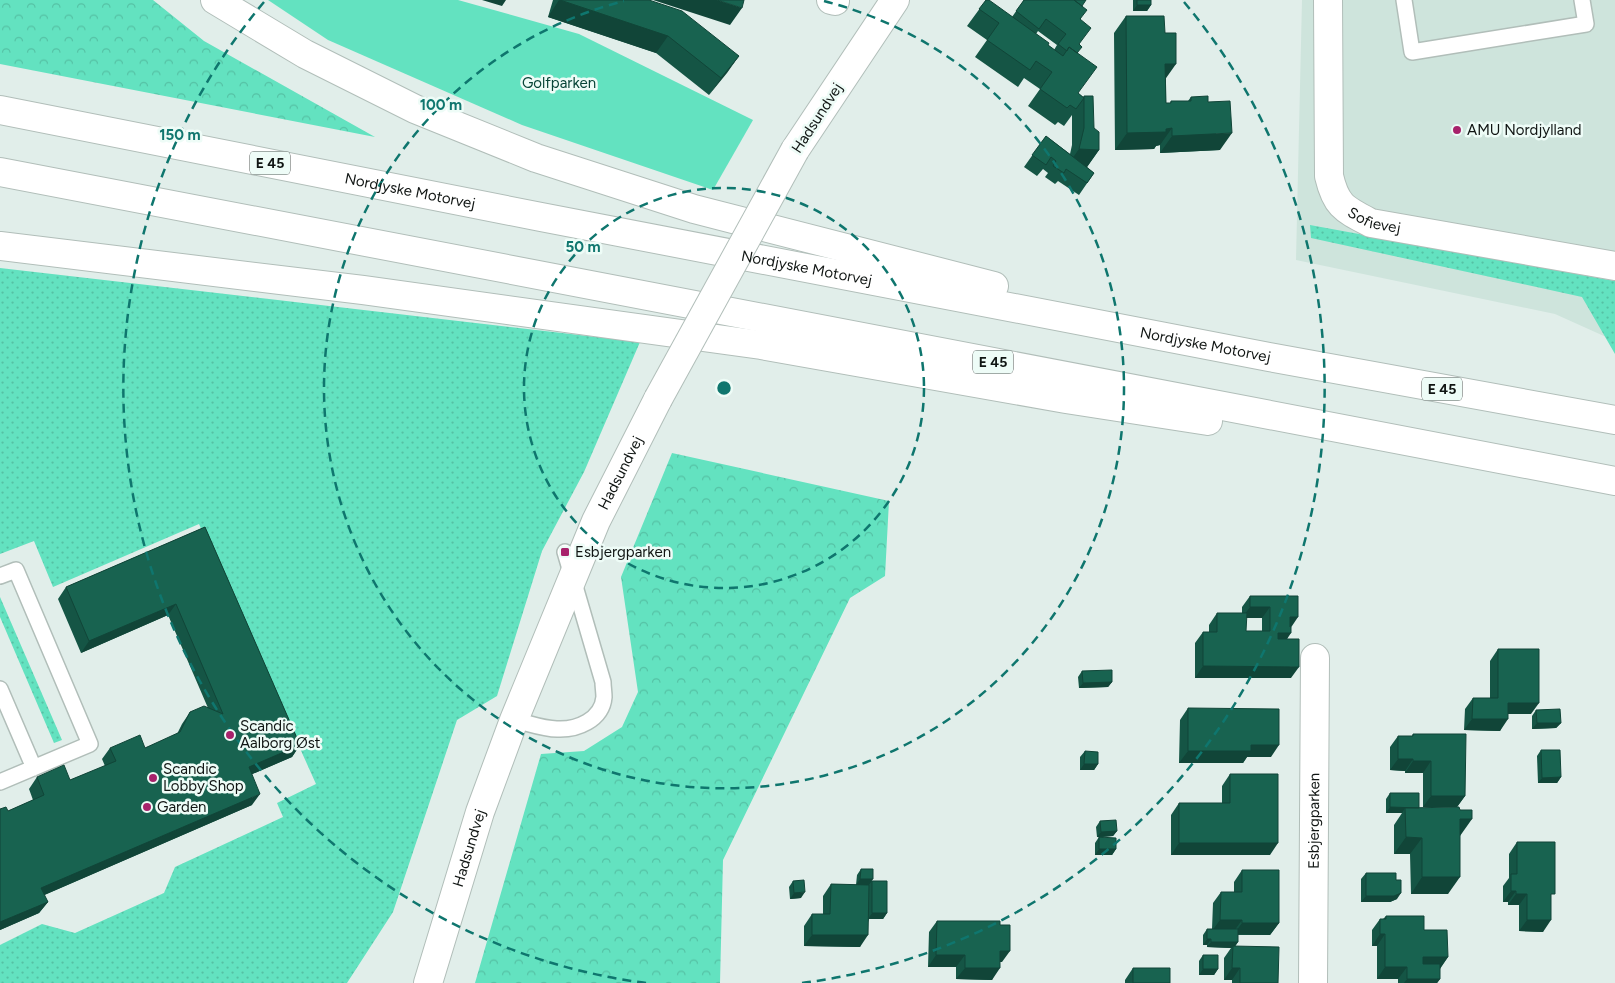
<svg xmlns="http://www.w3.org/2000/svg" width="1615" height="983" font-family="Figtree,sans-serif">
<style>
.built{fill:#cee4dc}
.grass{fill:url(#grass-dots)}
.forest{fill:url(#forest-crowns)}
.green{fill:#63e2c0}
.lines{fill:none;stroke-linecap:round;stroke-linejoin:round}
.service-casing{stroke:#b1beb9;stroke-width:18}
.minor-casing{stroke:#b1beb9;stroke-width:30}
.tertiary-casing{stroke:#b1beb9;stroke-width:30}
.motorway-casing{stroke:#b1beb9;stroke-width:30}
.service{stroke:#fff;stroke-width:15}
.minor{stroke:#fff;stroke-width:28}
.tertiary{stroke:#fff;stroke-width:28}
.motorway{stroke:#fff;stroke-width:28}
.tertiary-bridge-casing{stroke:#b1beb9;stroke-width:30;stroke-linecap:butt}
.tertiary-bridge{stroke:#fff;stroke-width:28}
.wall{fill:#155545;fill-rule:evenodd}
.shaded-wall{fill:#114538}
.building{fill:#186350;stroke:#114538}
.ring{fill:none;stroke:#0f766e;stroke-width:2.5;stroke-dasharray:9 6}
.poi-dot{fill:#a7226b;stroke:#eefcf7;stroke-width:2}
.labels{text-anchor:middle;stroke-width:5;stroke-linejoin:round;paint-order:stroke}
.shield{fill:#eefcf7;stroke:#535a57;stroke-width:1}
.shield-label{font-size:14px;font-weight:bold;fill:#101513}
.park-label{font-size:15px;fill:#074537;stroke:#eefcf7}
.street-label{font-size:15px;fill:#101513;stroke:#eefcf7}
.poi-label{font-size:15px;fill:#101513;stroke:#eefcf7;text-anchor:start}
.centre{fill:#0f766e;stroke:#eefcf7;stroke-width:2.5}
.ring-label{font-size:15px;text-anchor:middle;font-weight:bold;fill:#0f766e;stroke:#eefcf7;stroke-width:5;stroke-linejoin:round;paint-order:stroke}
</style>
<defs>
<pattern id="grass-dots" width="8" height="8" patternUnits="userSpaceOnUse" patternTransform="scale(1.25)"><rect width="8" height="8" fill="#63e2c0"/><path d="M2 2h.1M6 6h.1" fill="none" stroke="#55c1a4" stroke-width="1.8" stroke-linecap="round"/></pattern>
<pattern id="forest-crowns" width="20" height="18" patternUnits="userSpaceOnUse" patternTransform="scale(1.25)"><rect width="20" height="18" fill="#63e2c0"/><path d="M2 6a3 3 0 1 1 6 0M12 15a3 3 0 1 1 6 0" fill="none" stroke="#55c1a4"/></pattern>
</defs>
<rect width="100%" height="100%" fill="#e1eeea"/>
<!-- built -->
<path class="built" d="M1302,0h313v341l-60,-27 -259,-54z"/>
<!-- grass -->
<path class="grass" d="M1310,225l305,56v73l-33,-57 -271,-59z
M0,268l640,74 -56,130 -42,79 -45,145 -40,24 -64,192 -46,71h-347v-38l42,-21 33,9 89,-40 11,-26 108,-50 -6,-14 39,-19 -117,-260 -146,63 -19,-46 -34,13z
M0,597l62,143 -8,3 -54,-126z"/>
<!-- forest -->
<path class="forest" d="M0,0h153l51,41 171,96 -375,-73z
M672,453l217,48 -4,75 -35,22 -127,262 -3,123h-245l66,-229 43,-3 38,-24 16,-35 -17,-115z"/>
<!-- green -->
<path class="green" d="M268,0h190l121,34 174,86 -40,70 -191,-65 -194,-85z"/>
<g class="lines">
<!-- service casing -->
<g class="service-casing">
<path id="service" d="M1404,0l8,52 174,-28 -4,-24
M0,576l16,-6 74,174 -90,38
M0,689l34,79
M514,720c14,3 29,9 43,9 20,1 45,-9 47,-32 0,-5 -1,-10 -1,-15l-38,-130"/>
</g>
<!-- minor casing -->
<g class="minor-casing">
<g id="minor">
<path d="M831,0l4,1"/>
<path id="s1" d="M1328,0l1,176c7,30 15,33 42,47l244,43"/>
<path id="s2" d="M1313,983l2,-325"/>
</g>
</g>
<!-- tertiary casing -->
<g class="tertiary-casing">
<g id="tertiary">
<path d="M795,150l100,-150"/>
<path id="s3" d="M428,983l52,-171 34,-92 82,-199 62,-122"/>
</g>
</g>
<!-- motorway casing -->
<g class="motorway-casing">
<g id="motorway">
<path d="M215,0l90,54 110,55 121,49 158,51 300,77"/>
<path id="s4" d="M0,110l541,107 728,140 346,63"/>
<path d="M0,172l1615,309"/>
<path d="M0,246l363,44 398,55 305,54 142,22"/>
</g>
</g>
<!-- service -->
<use href="#service" class="service"/>
<!-- minor -->
<use href="#minor" class="minor"/>
<!-- tertiary -->
<use href="#tertiary" class="tertiary"/>
<!-- motorway -->
<use href="#motorway" class="motorway"/>
<!-- tertiary-bridge casing -->
<g class="tertiary-bridge-casing">
<path id="tertiary-bridge" d="M658,399l137,-249"/>
</g>
<!-- tertiary-bridge -->
<use href="#tertiary-bridge" class="tertiary-bridge"/>
</g>
<!-- wall -->
<path class="wall" d="M553,0h96l90,56 -30,39 -53,-42 -108,-36z
M986,0l26,17 12,-17 58,6 -3,38 -1,9v40l5,4 1,-1 10,32 5,22 -12,17 7,6 -15,22 -21,-14 -3,3 -10,-7 3,-4 -5,-4 -6,7 -13,-9 22,-31 24,18 2,-9v-30l-8,11 -6,-4 -3,3 -27,-19 12,-17 -16,-11 -6,9 -43,-30 12,-17 -20,-14zM1038,31l19,14 -3,5 -6,-5 -12,-11z
M1133,0h18v5l-4,6h-14z
M1126,16l40,63v24h4l1,-2h17l3,-4 17,5 12,48 -60,3v-8l-4,1 -2,3 -39,1 -1,-117z
M205,527l95,218 -8,12 -40,17v31l-208,90 4,7 -9,11 -39,17v-121l8,2 25,-11 -4,-11 8,-12 33,3 35,-14 -3,-7 8,-11h35l32,-14 5,-10 8,-12 18,-4 -40,-93 -87,38 -23,-54 8,-12z
M1250,596h48l-7,31 -4,12 4,39h-96v-35l8,-11h6v-7l8,-12h25v-6zM1246,618h16v13h-16z
M1498,649l33,65h-23l-8,17 -36,-1 1,-21 8,-11h17v-37z
M1082,671l30,11 -4,5 -29,1 -1,-11z
M1188,708l83,49h-24l-4,6h-64l1,-43z
M1536,710l25,13 -5,5 -24,1v-13z
M1413,734l52,62 -8,11h-34v-34h-18v-2l-15,-1v-23l8,-11h14z
M1541,750l20,27 -4,6h-19l-1,-27z
M1085,751l13,13 -4,6h-14v-13z
M1230,774l40,81h-99v-40l8,-12h43v-17z
M1390,793l29,15 41,28 -12,58h-37l-1,-40h-16v-29l8,-12h-16v-14z
M1100,821l17,10 -4,5 -10,1 13,12 -4,6h-17v-12l4,-6h-2l-1,-10z
M1517,842l34,57 -8,33 -24,-1v-26h-11v-3h-5v-16l6,-8v-24z
M861,869l11,12 15,32 -4,6h-14l-9,28 -56,-1v-20l8,-12h11v-18l8,-12 25,1 1,-10z
M1242,870l37,53 -9,12h-32v7l-3,4 43,37h-46v-3h-8v-22l7,-10 -24,-1v-2h-4v-10l4,-6h5l1,-26 8,-11h13v-10z
M1366,873l31,26 -7,3h-29v-23z
M793,881l8,17 -11,1 -1,-12z
M1386,916l38,14 24,27 -8,11v11l-3,4h-39v-4h-21v-33h-5v-16l8,-11h3z
M937,921l65,41h-2l-8,18 -36,-1v-12h-28l1,-35z
M1203,955l15,14 -4,6h-15v-14z
M1133,968l37,15h-45v-3z"/>
<!-- shaded-wall -->
<path class="shaded-wall" d="M482,0h24l-4,6z
M559,0l109,36 -12,17 -108,-36z
M653,0h64l25,8 -12,17z
M1137,5h14l-4,6h-14z
M739,56l-12,17 -18,22 12,-17z
M1165,64h11l-12,17z
M1172,128l-12,17 -4,1 -2,3 -39,1 12,-17z
M1232,133l-12,17 -60,3 12,-17z
M1079,149l20,1 -12,17 -20,-1z
M176,604l-8,11 -87,38 8,-12z
M1250,607h20l-8,11h-20z
M1290,617h8l-8,12z
M1278,633h13l-8,12h-13z
M1203,666l96,1 -8,11h-96z
M1112,682l-4,5 -29,1 4,-5z
M1508,703h31l-8,11h-31z
M1472,719h36l-8,12 -36,-1z
M1537,723h24l-5,5 -24,1z
M300,745l-8,12 -51,22 8,-12z
M1251,745h28l-8,12h-24l-4,6h-64l9,-12z
M1398,759h15l-8,12 -15,-1z
M1413,761h18l-8,12h-18z
M1084,764h14l-4,6h-14z
M1561,777l-4,6h-19l4,-5z
M260,794l-8,11 -219,95 8,-12z
M1431,796h34l-8,11h-34z
M1390,807l29,1h-14l-3,5h-16z
M1460,819h12l-12,17z
M1117,831l-4,5 -16,1 4,-5z
M1406,837l16,1 -12,16h-16z
M1179,843h99l-8,12h-99z
M1099,849h17l-4,6h-17z
M1422,877h38l-12,17h-37z
M860,879h13l-4,6h-13z
M1511,891h5l-8,11h-5z
M805,892l-4,6 -11,1 4,-6z
M1401,893l-4,6 -7,3h-29l5,-6z
M1516,894h11l-8,11h-11z
M48,902l-9,11 -39,17v-8z
M872,913h15l-4,6h-15z
M1220,920h22l-8,11h-22z
M1527,920h24l-8,12 -24,-1z
M1242,923h37l-9,12 -36,-1z
M1380,934h5l-8,12h-5z
M812,935h56l-8,12 -56,-1z
M1207,939h4l-4,6h-4z
M1211,942h27l-4,6 -1,-2 -2,2 -24,-1z
M1000,951h10l-8,11h-10z
M936,955h29l-9,12h-28z
M1423,957h25l-8,12h-25z
M1385,967h22l-9,12h-21z
M965,968h35l-8,12 -36,-1z
M1232,968h8l-8,12h-8z
M1203,969h15l-4,6h-15z
M1407,979h33l-3,4h-33z"/>
<!-- building -->
<path class="building" d="M560,0h89l33,11 57,45 -18,22 -53,-42z
M717,0h27l-2,8z
M986,0h3l60,43 -1,2 15,11 6,-9 28,20 -19,26 6,5v-2h9l1,32 5,4v18l-20,-1 5,-21v-30l-8,11 -6,-4 -3,3 -27,-19 12,-17 -16,-11 -6,9 -43,-30 12,-17 -20,-14z
M1024,0h50l13,10 -7,9 11,9 -12,16 3,3 -5,6 -8,-6 -2,4 -9,-7 8,-10 -20,-15 -7,10 -23,-18z
M1074,0h12l-4,6z
M1137,0h14v5h-14z
M1126,16h38l1,17h11v31h-11l1,39h5v-2h20v-4l17,-1v6l22,-1 2,32 -60,3v-8l-6,1v3l-39,1z
M1046,136l48,37 -7,10 -21,-14 -2,4 -11,-7 3,-5 -5,-4 -5,8 -14,-10z
M205,527l95,218 -51,22 11,27 -219,94 7,14 -48,20v-113l6,-2 2,4 36,-16 -7,-18 27,-12 6,15 46,-19 -6,-13 30,-13 5,13 35,-16 10,-20 14,-6 19,8 -47,-110 -87,37 -23,-54z
M1250,596h48v21h-8v10h1v6h-13v6h21v28l-96,-1v-34h14v-19h30l-1,18h24v-24h-20z
M1498,649h41v54h-31v16h-36l1,-21h25z
M1112,670v12l-29,1 -1,-12z
M1188,708l91,1v36h-28v6h-63z
M1560,709l1,14h-24l-1,-13z
M1413,734h53l-1,62h-34v-35h-18v-2h-15v-23h15z
M1541,750h19l1,27 -19,1z
M1085,751l13,1v12h-14z
M1230,774h48v69h-99v-40h51z
M1390,793h29v15l-29,-1z
M1459,807l1,3h12v9h-12v58h-38v-39l-16,-1 -1,-29z
M1116,820l1,11 -16,1 -1,-11z
M1099,837l17,1v11h-17z
M1517,842h38v52h-4v26h-24v-26h-11v-3h-5v-17h6z
M861,869h12v10h-13z
M1242,870h37v53h-37v-3h-22l1,-28h21z
M1366,873h30v7h5v13l-7,3h-28z
M804,880l1,12 -11,1 -1,-12z
M872,881h15v32h-15z
M831,884l38,1 -1,50h-56v-21h18z
M1386,916h38v14h23l1,27h-25v7h17v15h-33v-12h-22v-33h-5v-15h6z
M937,921h63v4h10v26h-10v17h-35v-13h-29z
M1207,929h31v13h-27v-3h-4z
M1233,946l46,1 -1,36h-38v-15h-8z
M1203,955h15v14h-15z
M1133,968h37v15h-37z"/>
<!-- distance rings -->
<g class="ring">
<circle cx="724" cy="388" r="200"/>
<path d="M824 1A400 400 0 1 1 624 1"/>
<path d="M646 983A600 600 0 0 1 264 2M1184 2A600 600 0 0 1 802 983"/>
</g>
<!-- markers -->
<g class="poi-dot">
<circle cx="1457" cy="130" r="5"/>
<rect x="560" y="547" width="10" height="10" rx="2.5"/>
<circle cx="230" cy="735" r="5"/>
<circle cx="153" cy="778" r="5"/>
<circle cx="147" cy="807" r="5"/>
</g>
<g class="labels">
<!-- shield labels -->
<g class="shield">
<rect x="250" y="151.5" width="40" height="23" rx="4"/>
<rect x="973" y="350.5" width="40" height="23" rx="4"/>
<rect x="1422" y="377.5" width="40" height="23" rx="4"/>
</g>
<g class="shield-label">
<text x="270" y="168">E 45</text>
<text x="993" y="367">E 45</text>
<text x="1442" y="394">E 45</text>
</g>
<!-- park labels -->
<g class="park-label">
<text x="559" y="88">Golfparken</text>
</g>
<!-- street labels -->
<g class="street-label">
<text transform="translate(817 118) rotate(-57)" y="5">Hadsundvej</text>
<text dy="5" stroke="none"><textPath href="#s4" startOffset="418">Nordjyske Motorvej</textPath></text>
<text dy="5" stroke="none"><textPath href="#s1" startOffset="245">Sofievej</textPath></text>
<text dy="5" stroke="none"><textPath href="#s4" startOffset="822">Nordjyske Motorvej</textPath></text>
<text dy="5" stroke="none"><textPath href="#s4" startOffset="1228">Nordjyske Motorvej</textPath></text>
<text dy="5" stroke="none"><textPath href="#s3" startOffset="546">Hadsundvej</textPath></text>
<text dy="5" stroke="none"><textPath href="#s2" startOffset="162">Esbjergparken</textPath></text>
<text dy="5" stroke="none"><textPath href="#s3" startOffset="141">Hadsundvej</textPath></text>
</g>
<!-- poi labels -->
<g class="poi-label">
<text x="1467" y="135">AMU Nordjylland</text>
<text x="575" y="557">Esbjergparken</text>
<text x="240" y="731">Scandic<tspan x="240" dy="17">Aalborg Øst</tspan></text>
<text x="163" y="774">Scandic<tspan x="163" dy="17">Lobby Shop</tspan></text>
<text x="157" y="812">Garden</text>
</g>
</g>
<circle cx="724" cy="388" r="8" class="centre"/>
<g class="ring-label">
<text x="441" y="110">100 m</text>
<text x="180" y="140">150 m</text>
<text x="583" y="252">50 m</text>
</g>
</svg>
